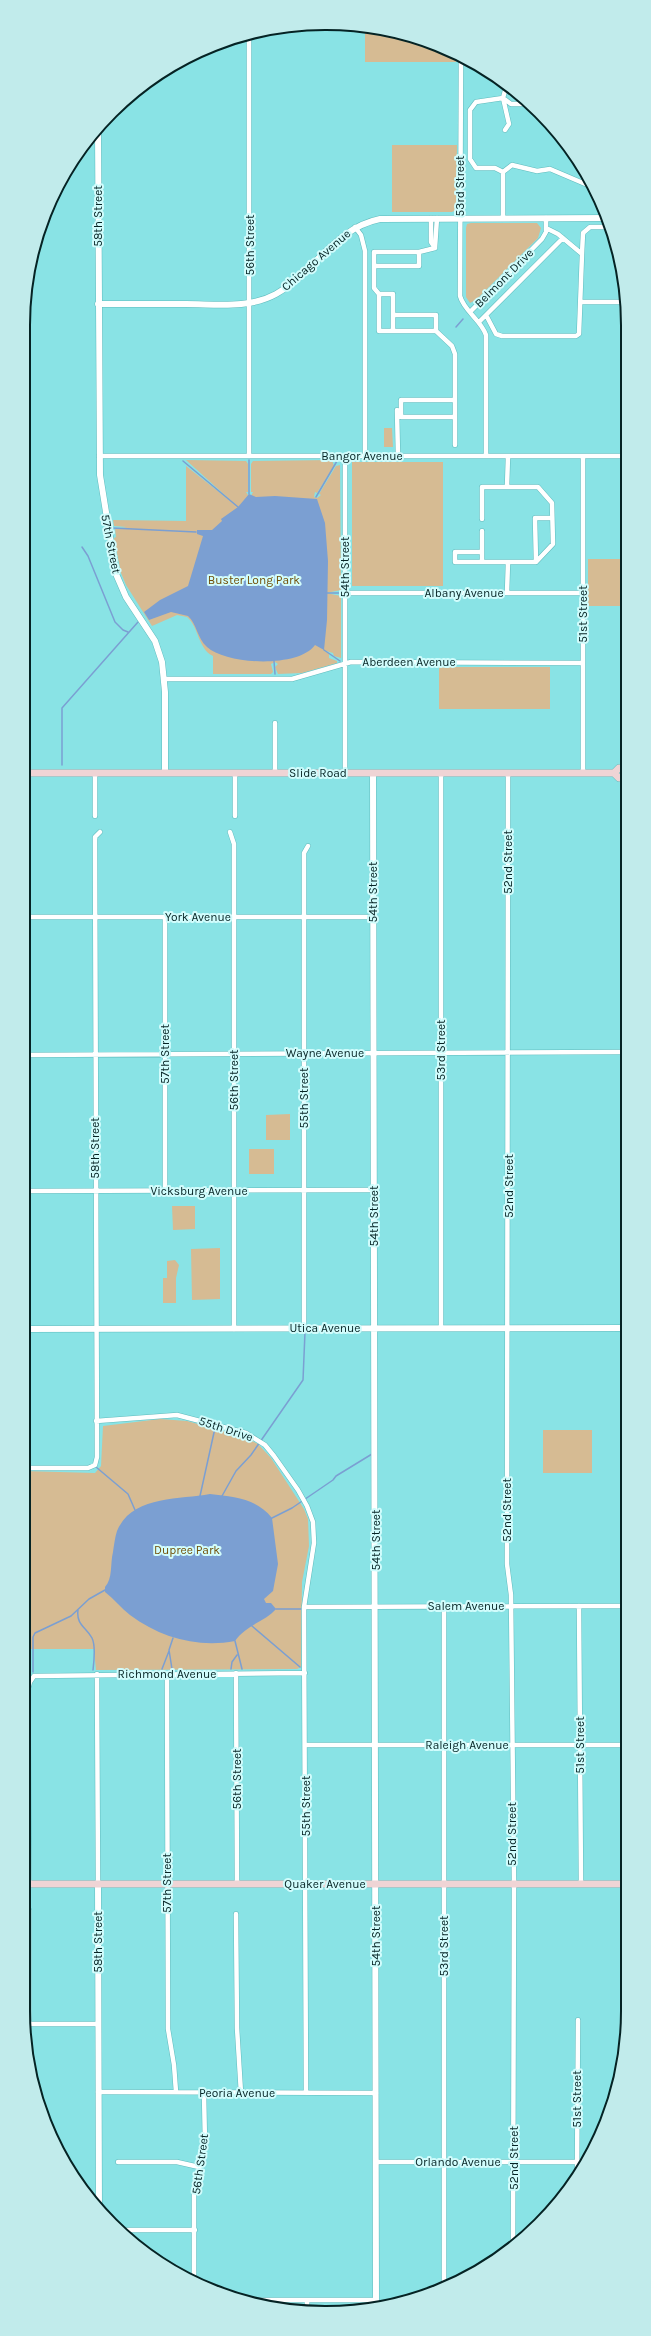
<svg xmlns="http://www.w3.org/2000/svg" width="651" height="2336" font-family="Karla,sans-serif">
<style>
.green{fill:#d6bb93}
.water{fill:#7b9fd2}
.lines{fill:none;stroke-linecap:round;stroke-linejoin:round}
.stream{stroke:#7b9fd2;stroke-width:1.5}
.minor-casing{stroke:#60bbbd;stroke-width:5.5}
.tertiary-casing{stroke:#60bbbd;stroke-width:7}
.secondary-casing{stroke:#60bbbd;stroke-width:8}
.minor{stroke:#fff;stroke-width:4.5}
.tertiary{stroke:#fff;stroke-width:6}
.secondary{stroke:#efd4d5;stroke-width:7}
.labels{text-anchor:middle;stroke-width:4;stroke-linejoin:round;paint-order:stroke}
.street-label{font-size:12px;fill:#052324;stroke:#d1fcfc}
.park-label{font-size:12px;fill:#724e05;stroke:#d1fcfc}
.rim{fill:none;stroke:#052324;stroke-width:2}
</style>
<rect width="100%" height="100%" fill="#89e3e5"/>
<!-- green -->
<path class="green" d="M365,27l19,2 72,27v6h-91z
M392,145h65l-1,65 -4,2h-60z
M471,223h66l4,5 -3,10 -62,62 -6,3 -4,-6v-69l1,-4z
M384,428h8l1,19h-9z
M186,460l60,1 2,3v28h-2l2,3 3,1 2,-4h-2v-28l2,-3 79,-1 2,6 -17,27 -2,-1 -1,5 3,1 4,-3 -2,-1 17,-28 4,-1 1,125 -15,3 15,3v62l-7,-2 -1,-3 -10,-3 6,4v4l8,3v2l-35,10 -24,1 -3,-7 3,-3 -3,-2 -4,2 2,8 -2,2h-58v-18c-15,-7 -14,-29 -26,-39l-10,-2 -25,11 -26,-41 -5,-12 -7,-35 2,-1 -1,-8 12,-2 -13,-1 -1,-6 73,1v-55l52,41z
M352,462h91v124h-91z
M588,559h38v47h-38z
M439,667h111v42h-111z
M290,1114v26h-24v-25z
M249,1149h25v25h-25z
M172,1206h23v23l-22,1z
M220,1248v51l-28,1 -1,-51z
M175,1260l4,5 -3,13v25h-13v-25h4v-17z
M160,1419l27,2 57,16 14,7 13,14 33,51 4,10 1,27 -7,36 -1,85 -4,2 -201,1 -2,-21h-67l-4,2v-180l72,2 6,-7 2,-40z
M543,1430h49v43h-49z"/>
<!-- water -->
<path class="water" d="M249,494l7,3 19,-1 42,3 8,24 3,38 -1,59 -3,30 -9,-5c-16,23 -88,20 -108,2 -10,-9 -10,-23 -19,-31l-17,-4 -22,8 -5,-8 16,-12 28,-14 15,-50 -6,-2v-4h15l10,-9 -1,-2 17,-12z
M210,1494c24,3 46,4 62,24l6,46 -5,27 -9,8 2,4h5l5,6c-10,12 -30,16 -41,32 -37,7 -74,-3 -105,-26 -9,-7 -16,-16 -25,-23v-5c8,-9 5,-23 8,-35 1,-7 2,-15 4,-21 15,-36 62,-31 93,-37z"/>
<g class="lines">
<!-- stream -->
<path class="stream" d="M456,327l7,-8
M249,460v34
M183,461l55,46
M316,497l21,-36
M112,528l84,4
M82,547l6,9 27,66 8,8 5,2
M326,593h15
M324,650l16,11
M274,661l1,13
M62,765v-57l76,-86
M96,1467l32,27 7,16
M200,1496l15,-68
M222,1496l14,-25 15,-16 52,-75 2,-48
M272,1518l20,-10 41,-28 3,-4 36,-22
M276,1609h25
M78,1610c-2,15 8,17 14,28 4,8 2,23 1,32
M252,1626l48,41
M235,1641l7,28
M162,1669l7,-18
M172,1669l-3,-19 4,-12
M231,1669l1,-7 5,-7
M33,1672v-35l2,-4 36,-17 18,-17 16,-9"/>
<!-- minor casing -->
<g class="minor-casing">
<path id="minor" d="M249,34v422
M461,57l-1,239c4,15 21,24 26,39v121
M506,87l-3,11 8,6h15
M503,172l-8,-4h-19l-6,-9v-49l6,-8 27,-4 6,26 -4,6
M431,218v24l4,6
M503,218v-46l9,-7 25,6 13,-2 40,17
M355,227l6,8 4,16v206
M435,248l2,-30
M419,252h-45v14h45v-14l16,-4
M582,254l1,-21 7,-6h20
M374,266v22l5,6h14v37h-14v-37
M581,302h44
M470,312l72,-73 4,-7v-14
M393,315h43v16h-43
M486,315l77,-77
M479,322l7,-7 10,19 6,2h74l3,-2 3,-80 -24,-20 -12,-6
M436,331l16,15 3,8v91
M397,410l1,46
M455,417h-54v-17h54
M99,456h527
M583,456v317
M345,457v316
M482,519v-32h25
M482,531v31h26
M482,552h-27v10h27
M536,562l-1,-44h17
M345,593h238
M507,593l1,-31h28l17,-18 -1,-41 -14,-16h-31l1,-31
M165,679h127l59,-17 232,1
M275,723v50
M26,773l1,39
M95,773v43
M441,773v555
M508,773l-1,791 4,31 3,288 -1,364
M235,816v-43
M26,828l1,640
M230,832l4,12v485
M25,917h348
M165,917v274
M23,1055l604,-3
M23,1191l351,-1
M304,1328v-475l4,-7
M96,1421l81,-6 69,18 19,12 9,11 24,34 9,16 6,16 1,21 -10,64 2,486
M23,1468h65l7,-3 2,-8 -2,-612v-8l5,-5
M444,1606v679
M579,1606l2,277
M304,1607l323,-1
M236,1673l1,211
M97,1674l1,210
M167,1674l1,355 6,36 2,27
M306,1745h322
M29,1884l-1,-195 2,-7 4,-6 271,-3
M236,1914l1,114 4,65
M24,2024h74
M29,2024v-114
M98,2092l278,1
M118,2162h59l22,5
M376,2162h212
M577,2177l1,-157
M120,2230h75
M194,2283v-92l11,-47 -1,-51
M241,2300h135
M307,2312v-12"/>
</g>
<!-- tertiary casing -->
<g class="tertiary-casing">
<path id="tertiary" d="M98,129l2,346 16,99 10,23 29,44 7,21 3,30v81
M98,304c30,0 59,0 88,0 30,0 63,5 90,-10 38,-22 59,-66 104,-75l227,-1
M373,773l3,1535
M23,1329l604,-1
M98,1884l1,326"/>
</g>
<!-- secondary casing -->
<g class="secondary-casing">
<path id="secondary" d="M23,773h591l5,5h7
M614,773l5,-5h7
M23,1884h605"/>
</g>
<!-- minor -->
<use href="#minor" class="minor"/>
<!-- tertiary -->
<use href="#tertiary" class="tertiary"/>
<!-- secondary -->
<use href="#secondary" class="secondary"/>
</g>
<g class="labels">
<!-- street labels -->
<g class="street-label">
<text transform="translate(460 186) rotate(-90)" y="4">53rd Street</text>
<text transform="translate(98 216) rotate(-90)" y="4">58th Street</text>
<text transform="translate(250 245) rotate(-90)" y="4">56th Street</text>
<text transform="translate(316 260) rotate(-41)" y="4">Chicago Avenue</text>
<text transform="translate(504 278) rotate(-45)" y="4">Belmont Drive</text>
<text x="362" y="460">Bangor Avenue</text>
<text transform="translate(111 544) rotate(79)" y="4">57th Street</text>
<text transform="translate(345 567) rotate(-90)" y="4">54th Street</text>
<text x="464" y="597">Albany Avenue</text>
<text transform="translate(583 614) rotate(-90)" y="4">51st Street</text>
<text x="409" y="666">Aberdeen Avenue</text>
<text x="318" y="777">Slide Road</text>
<text transform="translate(508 862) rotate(-90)" y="4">52nd Street</text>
<text transform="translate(373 892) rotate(-90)" y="4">54th Street</text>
<text x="198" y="921">York Avenue</text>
<text transform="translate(441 1050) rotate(-90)" y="4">53rd Street</text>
<text x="325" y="1057">Wayne Avenue</text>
<text transform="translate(165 1054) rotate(-90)" y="4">57th Street</text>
<text transform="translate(234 1080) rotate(-90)" y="4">56th Street</text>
<text transform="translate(304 1098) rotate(-90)" y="4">55th Street</text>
<text transform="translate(95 1148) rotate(-90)" y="4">58th Street</text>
<text transform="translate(509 1186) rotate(-90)" y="4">52nd Street</text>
<text x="199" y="1195">Vicksburg Avenue</text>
<text transform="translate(374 1216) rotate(-90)" y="4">54th Street</text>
<text x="325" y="1332">Utica Avenue</text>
<text transform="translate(226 1429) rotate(18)" y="4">55th Drive</text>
<text transform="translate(507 1510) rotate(-90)" y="4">52nd Street</text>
<text transform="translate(376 1540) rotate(-90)" y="4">54th Street</text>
<text x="466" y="1610">Salem Avenue</text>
<text x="167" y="1678">Richmond Avenue</text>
<text x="467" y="1749">Raleigh Avenue</text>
<text transform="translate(580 1745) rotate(-90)" y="4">51st Street</text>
<text transform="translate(237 1779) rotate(-90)" y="4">56th Street</text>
<text transform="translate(306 1806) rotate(-90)" y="4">55th Street</text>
<text transform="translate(512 1834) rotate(-90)" y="4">52nd Street</text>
<text transform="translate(167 1883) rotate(-90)" y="4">57th Street</text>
<text x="325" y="1888">Quaker Avenue</text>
<text transform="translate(376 1936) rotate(-90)" y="4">54th Street</text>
<text transform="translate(98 1942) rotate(-90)" y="4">58th Street</text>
<text transform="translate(444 1946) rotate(-90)" y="4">53rd Street</text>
<text x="237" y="2097">Peoria Avenue</text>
<text transform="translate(577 2099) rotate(-90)" y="4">51st Street</text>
<text transform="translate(514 2158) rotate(-90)" y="4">52nd Street</text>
<text x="458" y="2166">Orlando Avenue</text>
<text transform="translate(200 2164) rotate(-82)" y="4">56th Street</text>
</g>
<!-- park labels -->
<g class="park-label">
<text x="254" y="584">Buster Long Park</text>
<text x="187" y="1554">Dupree Park</text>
</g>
</g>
<!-- crop -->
<path d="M0 0H651V2336H0ZM325 30H326A295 295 0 0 1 621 325V2011A295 295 0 0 1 326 2306H325A295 295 0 0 1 30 2011V325A295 295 0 0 1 325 30Z" fill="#c1ebeb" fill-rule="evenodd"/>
<path class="rim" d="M325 30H326A295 295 0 0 1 621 325V2011A295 295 0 0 1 326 2306H325A295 295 0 0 1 30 2011V325A295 295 0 0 1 325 30Z"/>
</svg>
